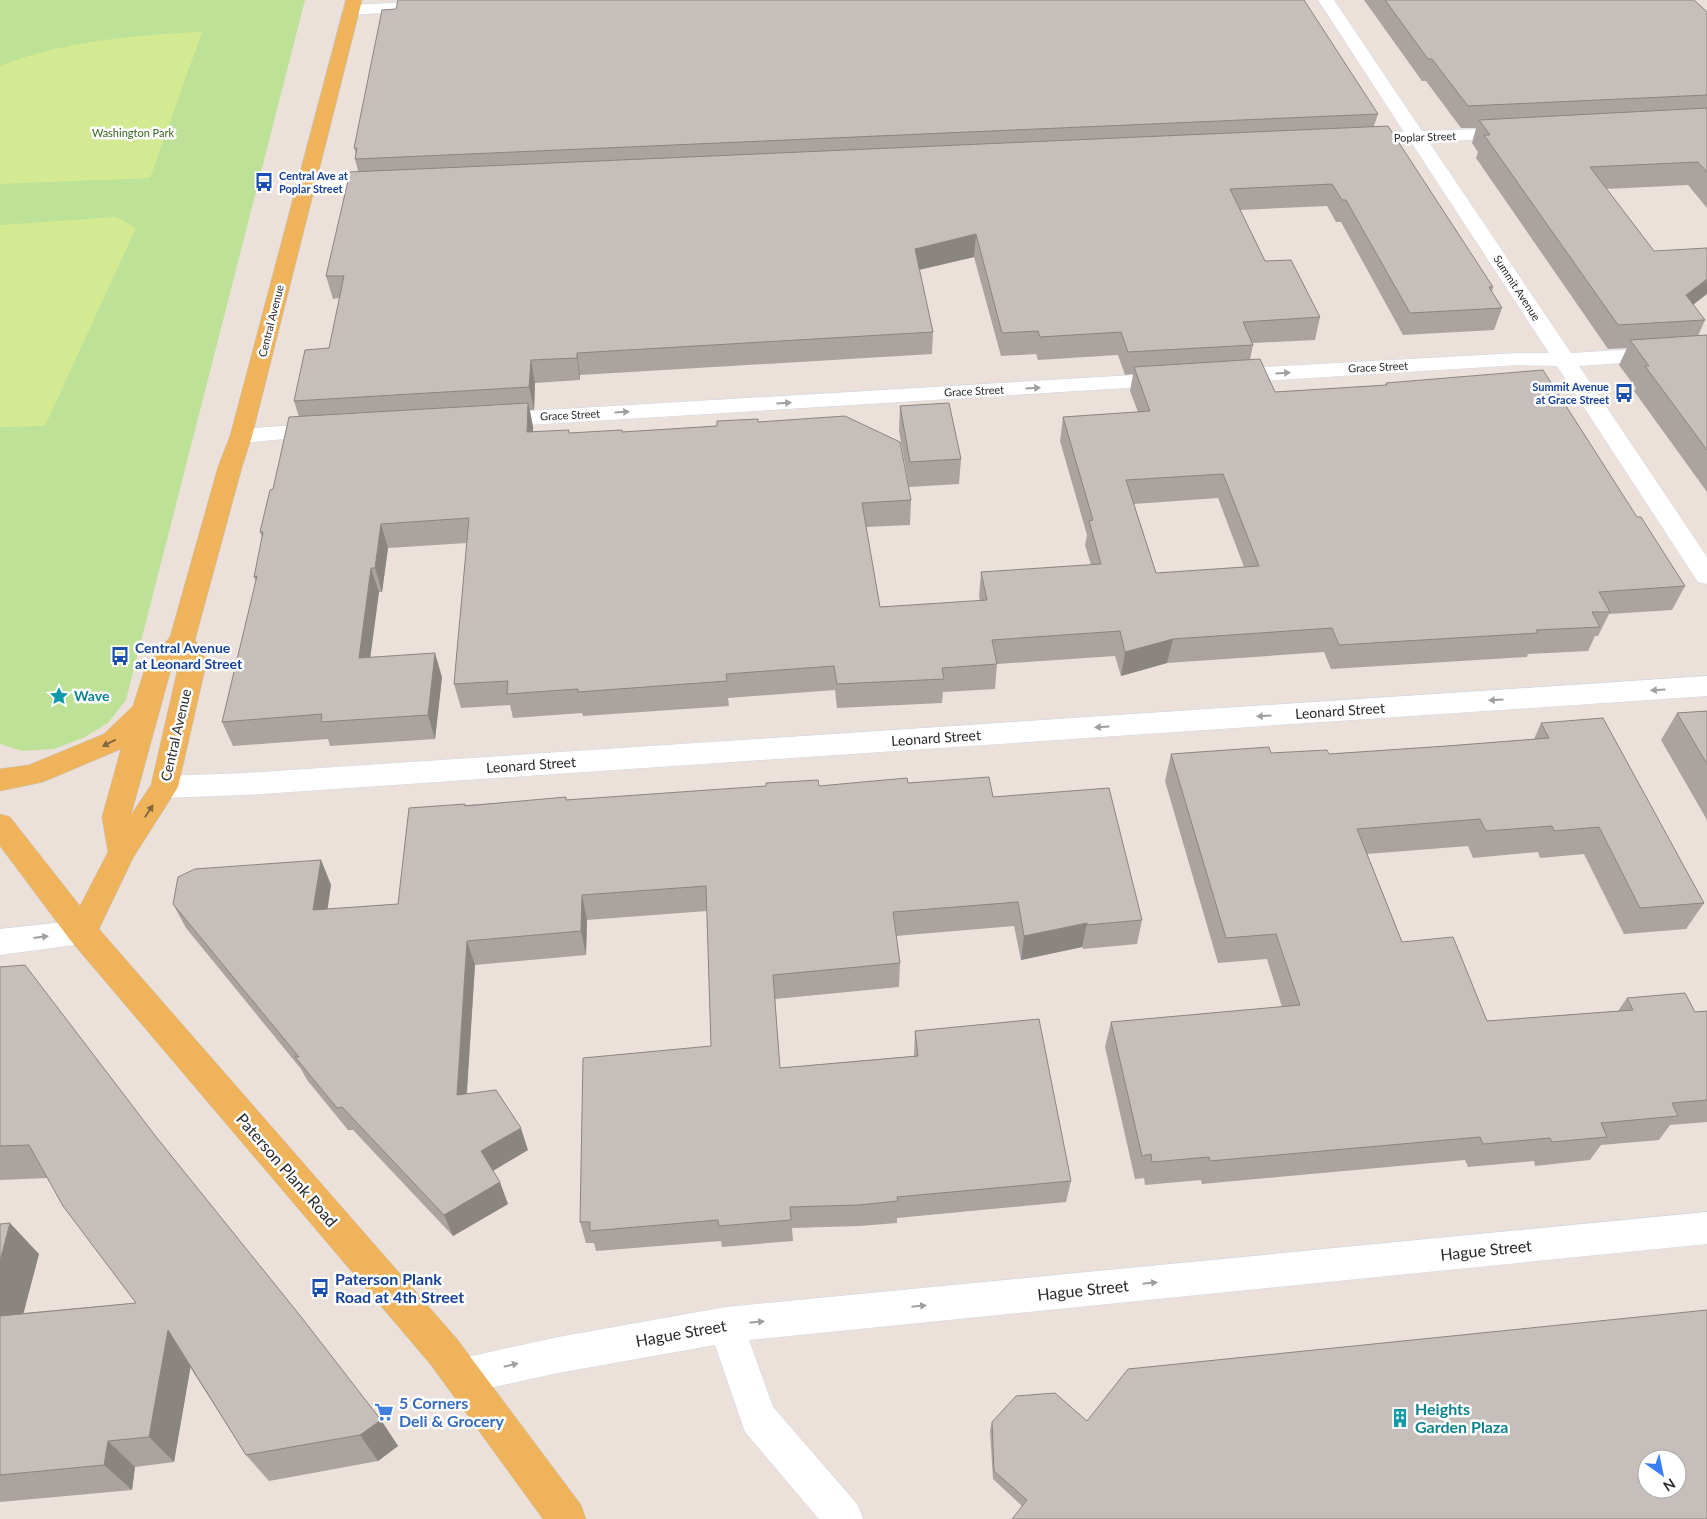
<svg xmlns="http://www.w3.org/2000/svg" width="1707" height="1519" font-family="Lato,sans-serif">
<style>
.green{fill:#bde297}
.pitch{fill:#d3e992}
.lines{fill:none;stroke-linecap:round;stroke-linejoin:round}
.minor-casing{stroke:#d0d6e2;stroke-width:1}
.major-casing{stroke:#c3c3c3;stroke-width:1}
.minor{fill:#fff;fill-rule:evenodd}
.major{fill:#efb45b;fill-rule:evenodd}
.wall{fill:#aaa3a0;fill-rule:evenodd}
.shaded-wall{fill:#8b8582}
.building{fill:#c6beba;stroke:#8b8582;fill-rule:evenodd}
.oneway{fill:#9f9f9f}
.oneway2{fill:#826840}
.labels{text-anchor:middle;stroke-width:5;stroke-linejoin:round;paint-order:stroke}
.far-park-label{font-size:11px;fill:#36651a;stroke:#fff}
.far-street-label{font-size:11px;fill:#292929;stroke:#fff}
.far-transit-label{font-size:11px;font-weight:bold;fill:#164399;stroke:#fff;text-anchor:start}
.transit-label{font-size:14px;font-weight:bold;fill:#164399;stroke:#fff;text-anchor:start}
.culture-label{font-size:14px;font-weight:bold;fill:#0d838f;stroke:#fff;text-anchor:start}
.street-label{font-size:14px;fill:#292929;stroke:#fff}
.near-street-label{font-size:16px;fill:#292929;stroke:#fff}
.near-transit-label{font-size:16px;font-weight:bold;fill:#164399;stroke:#fff;text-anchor:start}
.near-shop-label{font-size:16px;font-weight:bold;fill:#366cbe;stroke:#fff;text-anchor:start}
.near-culture-label{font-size:16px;font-weight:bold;fill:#0d838f;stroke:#fff;text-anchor:start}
</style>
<rect width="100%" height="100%" fill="#ebe1da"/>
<!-- green -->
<path class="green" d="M0,0h305l-179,700 -18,23 -25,15 -29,11 -32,2 -22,-7z"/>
<!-- pitch -->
<path class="pitch" d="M202,32l-52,146 -150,6v-118c62,-25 136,-31 202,-34z
M116,217l20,11 -91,198 -45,1v-202z"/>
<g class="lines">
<!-- minor casing -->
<g class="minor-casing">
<path id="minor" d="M1318,0h16l88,131 89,-3 6,1 3,4 -3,4 -6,1 -82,4 142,211 136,-8v12l-128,9 128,191v27l-9,-2 -141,-216 -38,-1 -291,18 -8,-2 -3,-5 3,-5 8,-2 291,-16h30l-138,-211 -52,2 -6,-1 -3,-4 3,-4 6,-1 45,-2z
M432,1l6,2 2,3 -2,3 -87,6 -6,-2 -2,-3 2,-3 6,-2z
M384,178l7,2 2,4 -2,4 -87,6 -7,-2 -2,-4 2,-4 7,-2z
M1168,373l8,2 3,5 -3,5 -681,42 -8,-2 -3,-5 3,-5 8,-2z
M322,423l8,2 3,5 -3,5 -89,8 -8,-2 -3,-5 3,-5 8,-2z
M1707,676v20l-1462,99 -81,3 -10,-3 -4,-8 4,-8 10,-3 81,-3z
M82,920l11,3 4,9 -4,9 -11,3 -82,11v-26z
M1707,1212v32l-958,96 24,67 85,98 5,14h-44l-74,-87 -30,-87 -157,28 -95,21 -13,-5 -5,-13 5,-13 13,-5 95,-21 168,-30z"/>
</g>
<!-- major casing -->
<g class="major-casing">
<path id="major" d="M346,0h16l-110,436 -10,31 -47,173 12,20 -29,127 -45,71 -34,71 358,410 124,166 5,14h-43l-112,-154 -360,-424 -71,-95v-32l10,3 70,89 28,-54 -6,-35 19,-68 -78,33 -43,9v-22l29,-4 75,-31 29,-28 13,-41 24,-28 48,-170 12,-31zM180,659l-29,126 -20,30 40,-146z"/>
</g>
<!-- minor -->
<use href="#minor" class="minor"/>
<!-- major -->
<use href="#major" class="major"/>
</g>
<!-- wall -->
<path class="wall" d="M1364,0h330l13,12v196l-19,-23 -82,4 99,131 -7,16 9,-1v157l-73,-101 2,-3 -17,-23 8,-17 -19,1 -132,-191 2,-6 -6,-9 4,-15h-15l-35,-47h-4z
M1378,114l-4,12 119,161 -1,5 10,16 -8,22 -91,5 -62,-113h-5l-9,-16 -87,4 25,51 55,56 -5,23 -63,3 1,2 -3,15 25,32 110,-7 1,-2 251,134 48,69 -13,24 -63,4 -11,22h-3l-7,15 -60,3 -1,3 -196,12 -7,-17 -157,11 -46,13 -6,-20 -118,8 -2,25 -52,3 -1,11 -105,5 -2,-18 -107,8 1,8 -146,10 -1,-3 -69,5 -3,-13 -49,3 -7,-24 13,-141 -79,5 -6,44h-3l-9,65 72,20 -7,62 -105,7 -2,-7 -95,7 -11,-24 34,-140 -2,-5 8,-40 -2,-5 13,-43 26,-72 -5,-16 35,-53 11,-50 -7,1 -7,-23 32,-105 -3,-12 1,-5 -2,-6zM974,257l27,99 35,-2 2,6 80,-5 7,20 8,-1 -3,17 8,21 -75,5 -3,24 27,94 -2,10 6,20 -110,7 -2,24 1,5 -100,6 -14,-80 44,-2 1,-25 -153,-78 -41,4 -95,6 -52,1 -37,-1v-5l-3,-17h4l1,-27 45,-3v-5l352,-21 1,-22 -14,-62zM1218,498l26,69 -88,6 -22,-69z
M900,406l61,53 -2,25 -50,3 -10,-56z
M1707,711v109l-46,-80 16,-27z
M1541,723l163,180 -18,26 -62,5 -40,-80 -44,4 -2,-6 -65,6 -5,-12 -101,8 35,88 85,79 131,-10 9,-13 68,14 12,-1v111l-37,3 -11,15 -58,5 -11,15 -55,6 -1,-5 -66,6 -3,-7 -263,24 -1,-4 -56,5 -1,-7 -9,1 -30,-132 6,-25 171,-15 -15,-48 -49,4 -53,-182 6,-27 100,-1 58,1 118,-8 87,-7z
M908,783l85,14 149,123 -5,24 -54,5 -1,-2 -61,13 -7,-34 -118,10 4,27 -1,24 -124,12 5,69 134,-12 1,-25 156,150 -5,21 -169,16v5l-38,3 -67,2 1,13 -71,6 -1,-6 -125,10 -2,-8h-8l-6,-21 131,-176 -4,-135 -120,9 -1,35 -111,10 -8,129 61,56 -35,21 15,33 -55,32 -100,-106h-5l-41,-50 -6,-11 -115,-141 -13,-24 148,-44 10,25 -4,24 71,-5 67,-100v1l354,-19z
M0,967l157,171 224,282 17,26 -20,15 -109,20 -23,-26 -56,-88 -16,95 -39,5 -3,23 -132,12v-278l39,30 -16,59 113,-10 -88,-125 -48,2z
M1087,1421l-65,85 -29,-27 -3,-49 2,-8z"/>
<!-- shaded-wall -->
<path class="shaded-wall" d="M976,234l-2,23 -60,14 1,-22z
M1707,279v15l-32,25 11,-24z
M577,353l3,22v5l-3,-22z
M531,360l4,23 -1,27 -5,-23z
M528,403l5,24 -1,30 -5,-25z
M381,524l7,24 -6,44 -7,-24z
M371,568l8,24 -12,90 -8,-24z
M1173,639l-6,24 -46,13 4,-24z
M435,653l7,24 -7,62 -7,-24z
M321,860l10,25 -7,49 -11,-24z
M582,895l5,25 -1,35 -5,-24z
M1087,923l-5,24 -61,13 3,-24z
M467,941l8,24 -10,152 -8,-22z
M521,1128l7,22 -39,23 -8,-22z
M500,1182l8,22 -55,32 -9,-21z
M10,1223l29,31 -24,92 -15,-15v-70z
M168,1330l24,29 -18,103 -25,-25z
M381,1420l17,26 -20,15 -18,-26z
M108,1441l27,26 -3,23 -28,-25z"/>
<!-- building -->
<path class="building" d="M398,0h906l74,114 -1023,45 2,-11h-3l28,-138 14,-1z
M1385,0h309l13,12v83l-239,11 -36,-47h-4z
M1707,108v64l-9,-10 -108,5 64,84 53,-3v31l-21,16 19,25 -87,5 -134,-190h6l-11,-15z
M1388,126l105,161h-4l13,21 -92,5 -64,-113h-4l-10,-16 -102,5 35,72 26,-1 29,57 -77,5 10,23 -125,7 -7,-20 -81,5 -2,-6 -36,2 -26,-99 -61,15 18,83 -356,21v5l-46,2 -2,27 -235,14 11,-51 24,-2 15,-72h-18l24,-104z
M1707,335v115l-62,-84h4l-19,-26z
M1260,359l15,33 112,-7 -1,-2 157,-13 94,147h4l44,69 -86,6 11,20h-18l8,15 -64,3 2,3 -199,12 -7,-17 -159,11 -48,13 -5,-21 -128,9 5,24 -55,4 2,11 -107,5 -3,-18 -108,8 1,7 -149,11v-3l-71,5 1,-13 -54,3 15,-166 -88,6 -6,44h-4l-12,90 76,-5 -7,62 -107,7 1,-8 -100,8 35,-146 -3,1 9,-45h-3l10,-42 3,-1 16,-72 239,-14 -1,29 42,-2v3l53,-3v2l95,-6v-5l41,-2v3l87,-6 55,26 11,58 -49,3 18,104 107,-7 -6,-28 120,-8 -12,-43 4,-1 -30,-103 87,-6 -16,-44zM1223,474l36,92 -103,7 -30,-93z
M949,403l12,56 -51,3 -10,-56z
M1707,711v53l-30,-51z
M1603,718l101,185 -64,5 -41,-81 -45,4 -2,-5 -66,5 -6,-12 -123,10 45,113 51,-5 34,84 146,-11 -6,-12 58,-5 10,19 12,-1v89l-35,3 6,13 -77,7 6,14 -55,5 -2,-4 -67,6 -3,-7 -270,24 -1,-4 -57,5 -1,-8 -9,2 -31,-134 189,-17 -24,-71 -50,4 -55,-184 98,-7 2,6 56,-3 2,4 118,-8 102,-8 -8,-15z
M989,777l4,20 116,-9 33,132 -55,5v-2l-63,13 -6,-34 -125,10 7,51 -127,12 7,93 138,-12 -3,-25 124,-12 32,162 -174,16 1,4 -39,4 -69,2 1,13 -72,6 -1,-6 -128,11v-9h-10l3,-164 128,-12 -5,-160 -124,9 -1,36 -114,10 -10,154 39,-5 25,38 -40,23 19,31 -56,33 -102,-108 -5,1 -42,-51h4l-126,-153 5,-27 17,-8 126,-9 -8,50 85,-6 11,-96 56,-4v2l101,-9v3l200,-14v-3l52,-3 1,6 88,-8 1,5z
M25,965l132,173 145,180 79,102 -21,15 -114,20 -78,-125 -19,107 -41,4 -4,24 -104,10v-159l136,-13 -73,-97 -34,-61 -29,1v-179z
M10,1223l-10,38v-37z
M1707,1310v209h-695l15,-19 -33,-29 -2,-49 24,-26 39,-3 32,28 41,-52zM1647,1459h30v30h-30z"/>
<!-- one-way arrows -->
<defs><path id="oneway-solid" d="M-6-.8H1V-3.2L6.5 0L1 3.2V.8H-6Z" transform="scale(1.25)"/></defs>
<g class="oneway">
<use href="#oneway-solid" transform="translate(1283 373) rotate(-3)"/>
<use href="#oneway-solid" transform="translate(1033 388) rotate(-3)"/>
<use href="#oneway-solid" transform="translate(784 403) rotate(-3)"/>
<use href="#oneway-solid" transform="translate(622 412) rotate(-3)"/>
<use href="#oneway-solid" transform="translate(1658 690) rotate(176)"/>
<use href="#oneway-solid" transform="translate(1496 700) rotate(176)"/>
<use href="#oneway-solid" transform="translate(1264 716) rotate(176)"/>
<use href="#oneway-solid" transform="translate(1102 727) rotate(176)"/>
<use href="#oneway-solid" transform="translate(41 937) rotate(-7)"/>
<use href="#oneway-solid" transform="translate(1150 1283) rotate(-6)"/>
<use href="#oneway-solid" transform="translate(919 1306) rotate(-6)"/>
<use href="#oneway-solid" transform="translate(757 1322) rotate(-6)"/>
<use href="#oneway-solid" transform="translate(511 1365) rotate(-13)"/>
</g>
<g class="oneway2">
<use href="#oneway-solid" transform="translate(109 743) rotate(153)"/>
<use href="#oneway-solid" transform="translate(149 811) rotate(-57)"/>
</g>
<!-- icons -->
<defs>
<g id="bus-bare" transform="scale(1.5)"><path d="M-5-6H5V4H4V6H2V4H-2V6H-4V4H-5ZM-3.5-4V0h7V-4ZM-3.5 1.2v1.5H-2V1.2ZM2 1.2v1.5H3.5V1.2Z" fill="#1a4fb4" stroke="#fff" stroke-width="2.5" paint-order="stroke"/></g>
<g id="sight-bare" transform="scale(1.5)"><path d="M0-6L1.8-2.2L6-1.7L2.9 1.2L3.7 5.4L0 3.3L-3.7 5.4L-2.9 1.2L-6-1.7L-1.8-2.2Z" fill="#0f9aa8" stroke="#fff" stroke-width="2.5" paint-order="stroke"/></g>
<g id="supermarket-bare" transform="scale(1.5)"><path d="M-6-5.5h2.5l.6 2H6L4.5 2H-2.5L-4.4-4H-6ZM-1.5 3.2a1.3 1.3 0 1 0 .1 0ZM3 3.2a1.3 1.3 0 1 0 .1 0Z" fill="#3f7fe0" stroke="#fff" stroke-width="2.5" paint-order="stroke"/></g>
<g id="building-bare" transform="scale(1.5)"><path d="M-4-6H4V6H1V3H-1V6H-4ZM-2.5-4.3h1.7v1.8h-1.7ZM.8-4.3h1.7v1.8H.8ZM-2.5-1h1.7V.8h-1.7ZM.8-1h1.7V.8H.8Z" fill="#0f9aa8" stroke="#fff" stroke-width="2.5" paint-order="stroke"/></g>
</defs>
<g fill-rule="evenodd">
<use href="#bus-bare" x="264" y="182"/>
<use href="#bus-bare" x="1624" y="393"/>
<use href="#bus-bare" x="120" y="656"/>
<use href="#sight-bare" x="59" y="696"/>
<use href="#bus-bare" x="320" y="1288"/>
<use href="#supermarket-bare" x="384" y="1412"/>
<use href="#building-bare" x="1400" y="1418"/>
</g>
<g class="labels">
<!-- far-park labels -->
<g class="far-park-label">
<text x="133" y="137">Washington Park</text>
</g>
<!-- far-street labels -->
<g class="far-street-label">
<text transform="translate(1425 137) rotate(-2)" y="4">Poplar Street</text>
<text transform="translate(1517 288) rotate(57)" y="4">Summit Avenue</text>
<text transform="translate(271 321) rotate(-76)" y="4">Central Avenue</text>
<text transform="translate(1378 367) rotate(-3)" y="4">Grace Street</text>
<text transform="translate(974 391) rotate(-3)" y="4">Grace Street</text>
<text transform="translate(570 415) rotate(-3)" y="4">Grace Street</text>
</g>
<!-- far-transit labels -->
<g class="far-transit-label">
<text x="279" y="180">Central Ave at<tspan x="279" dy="13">Poplar Street</tspan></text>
<text x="1609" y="391" text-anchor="end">Summit Avenue<tspan x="1609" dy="13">at Grace Street</tspan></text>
</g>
<!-- transit labels -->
<g class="transit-label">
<text x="135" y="653">Central Avenue<tspan x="135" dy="16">at Leonard Street</tspan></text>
</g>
<!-- culture labels -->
<g class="culture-label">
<text x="74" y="701">Wave</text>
</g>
<!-- street labels -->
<g class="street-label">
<text transform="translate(1340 711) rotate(-4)" y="5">Leonard Street</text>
<text transform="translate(176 735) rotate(-77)" y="5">Central Avenue</text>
<text transform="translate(936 738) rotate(-4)" y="5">Leonard Street</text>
<text transform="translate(531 765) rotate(-4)" y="5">Leonard Street</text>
</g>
<!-- near-street labels -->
<g class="near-street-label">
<text transform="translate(287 1170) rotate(49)" y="6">Paterson Plank Road</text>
<text transform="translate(1486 1250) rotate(-6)" y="6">Hague Street</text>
<text transform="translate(1083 1290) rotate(-6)" y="6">Hague Street</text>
<text transform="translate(681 1333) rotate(-10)" y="6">Hague Street</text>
</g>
<!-- near-transit labels -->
<g class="near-transit-label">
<text x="335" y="1285">Paterson Plank<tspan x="335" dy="18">Road at 4th Street</tspan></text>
</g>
<!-- near-shop labels -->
<g class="near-shop-label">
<text x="399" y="1409">5 Corners<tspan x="399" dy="18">Deli &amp; Grocery</tspan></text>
</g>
<!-- near-culture labels -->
<g class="near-culture-label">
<text x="1415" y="1415">Heights<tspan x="1415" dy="18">Garden Plaza</tspan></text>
</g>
</g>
<!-- north arrow -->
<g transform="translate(1662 1474) rotate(147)"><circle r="24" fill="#ffffff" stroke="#a9a9a9"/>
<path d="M0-4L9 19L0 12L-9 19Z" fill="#3a7ef8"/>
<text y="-8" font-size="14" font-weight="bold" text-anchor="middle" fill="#292929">N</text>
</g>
</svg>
